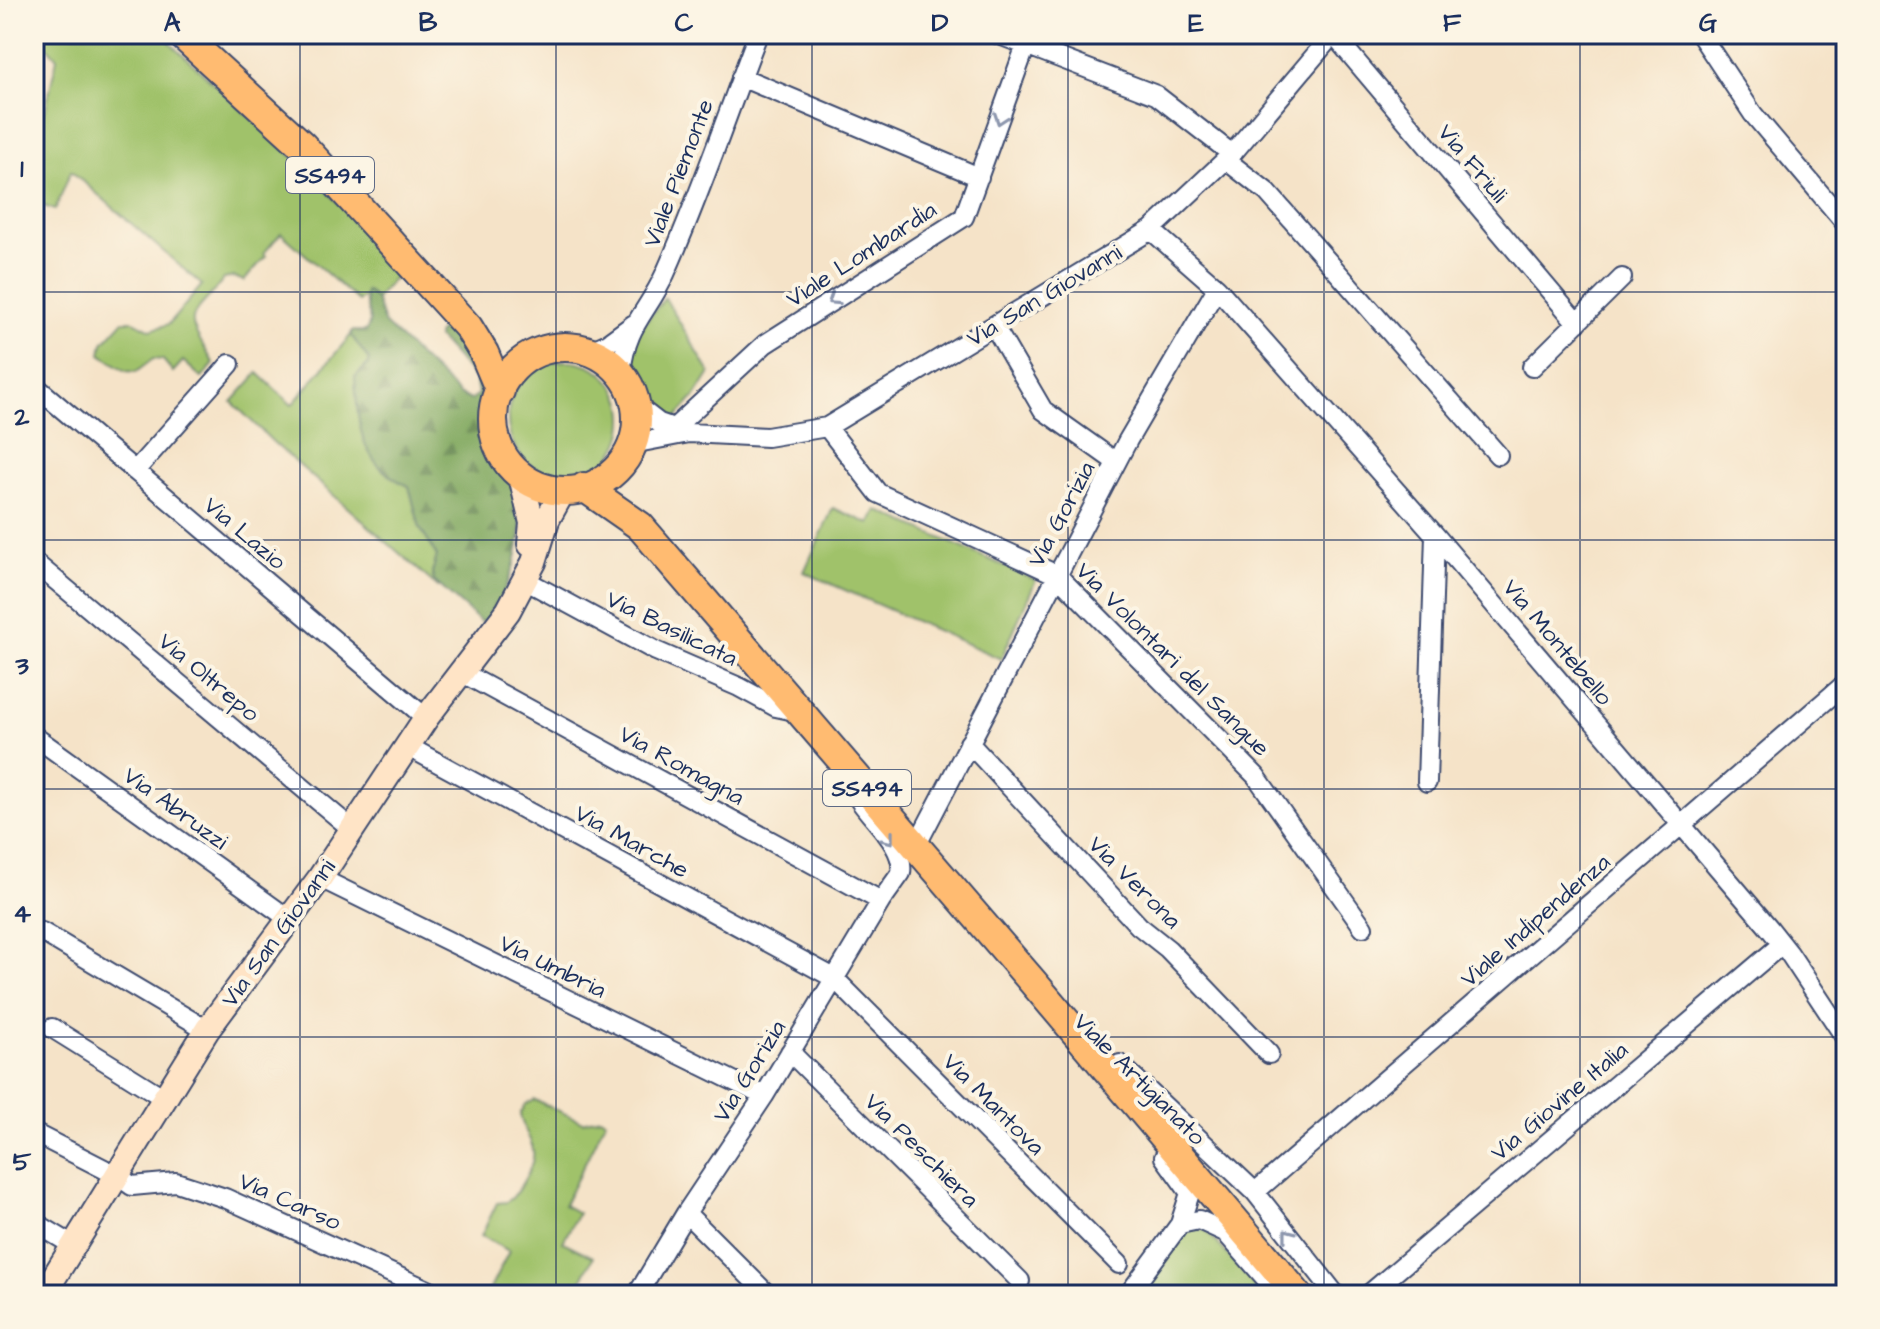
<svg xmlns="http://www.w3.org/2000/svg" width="1880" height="1329" font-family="'Architects Daughter',sans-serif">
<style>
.grass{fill:#a0c26b;stroke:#5e7864;stroke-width:2}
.forest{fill:url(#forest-firs);stroke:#4e6c5e;stroke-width:2}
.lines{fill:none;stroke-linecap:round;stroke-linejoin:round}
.street-casing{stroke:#3c4a6e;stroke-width:22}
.secondary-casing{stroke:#3c4a6e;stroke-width:28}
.primary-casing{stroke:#3c4a6e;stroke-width:32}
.street{stroke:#fff;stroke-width:18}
.secondary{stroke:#ffe4c6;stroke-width:24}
.primary{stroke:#ffbb71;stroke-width:28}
.oneway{stroke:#8d97ae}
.grid{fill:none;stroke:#1b2f5e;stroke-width:2;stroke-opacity:0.55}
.labels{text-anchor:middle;stroke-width:8;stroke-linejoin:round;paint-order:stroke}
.shield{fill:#fcf5e5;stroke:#5e6a86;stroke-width:2}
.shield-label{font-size:22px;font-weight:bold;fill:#1b2f5e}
.street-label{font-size:24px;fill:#1b2f5e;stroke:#fcf5e5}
.neatline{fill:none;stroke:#1b2f5e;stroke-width:3}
.grid-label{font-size:26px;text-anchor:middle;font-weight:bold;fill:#1b2f5e}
</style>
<defs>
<pattern id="forest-firs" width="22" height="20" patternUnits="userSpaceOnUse" patternTransform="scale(2)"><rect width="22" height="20" fill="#80a85f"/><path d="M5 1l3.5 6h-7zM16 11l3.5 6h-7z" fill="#688952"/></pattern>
</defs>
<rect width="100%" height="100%" fill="#fcf5e5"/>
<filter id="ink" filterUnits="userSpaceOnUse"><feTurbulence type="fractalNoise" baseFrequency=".0125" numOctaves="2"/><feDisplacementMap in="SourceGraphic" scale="16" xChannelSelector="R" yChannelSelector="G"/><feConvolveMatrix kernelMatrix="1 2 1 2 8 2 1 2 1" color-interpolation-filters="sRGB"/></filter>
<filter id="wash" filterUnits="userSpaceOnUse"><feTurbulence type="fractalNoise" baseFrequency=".006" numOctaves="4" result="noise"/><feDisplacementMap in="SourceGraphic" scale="32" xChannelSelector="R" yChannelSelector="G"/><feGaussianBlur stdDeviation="1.8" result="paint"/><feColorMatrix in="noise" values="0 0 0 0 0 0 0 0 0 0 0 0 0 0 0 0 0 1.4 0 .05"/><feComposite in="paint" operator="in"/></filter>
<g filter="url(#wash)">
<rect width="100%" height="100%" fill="#f5e3c8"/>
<!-- grass -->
<path class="grass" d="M34,34h127l147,137 94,98 -26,30 -6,-6 -12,8 -77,-68 -17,20 2,3 -22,25 -10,-4 -10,2c-36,46 -43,29 -10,85l-12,14 -19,-17 -10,11 -10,-12 -10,-1 -17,13 -10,-1 -25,-17 2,-11 20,-22h11l17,9 18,-6 33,-39 -131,-114 -16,39 -11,-4 -10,9v-81l12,-27 11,-49 -11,-13 -12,-6z
M665,298l45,75 -15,24 -20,22c-25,0 -52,-45 -45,-68 5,-20 22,-37 35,-53z
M351,335l18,25 -1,4 -13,13c3,46 5,90 54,109l11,42 17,28 -5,17 7,15 -166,-146 -41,-40 26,-29 34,32z
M508 419a58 58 0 1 1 116 0a58 58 0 1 1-116 0Z
M833,508l37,16 7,-14 159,70 -35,79 -197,-87z
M535,1100l48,22 17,-5 6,3 -42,85 14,8 -15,29 30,15 -19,38h-87l22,-44 -28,-15 16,-33 10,-1 6,-5c8,-11 23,-33 20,-47 -2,-13 -12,-23 -13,-37l6,-9z
M1205,1229l58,66h-105l1,-3 -15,-14 41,-48z"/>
<!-- forest -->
<path class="forest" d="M366,291l10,8 8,24 76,72 11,5 7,-6 -3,-16 -37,-40 -1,-4 6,-6c21,7 38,36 42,57 3,19 -1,37 2,55 4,18 19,33 26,49 16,32 5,70 -8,100 -5,12 -11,29 -24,33l-47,-41 -2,-8 5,-17 -17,-28 -11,-42c-50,-21 -51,-61 -54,-109l13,-12 1,-5 -18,-25 1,-4h13c12,-13 -4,-25 1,-40z"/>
</g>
<g filter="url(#ink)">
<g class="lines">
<!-- street casing -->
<g class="street-casing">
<path id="street" d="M997,34l159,61 76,59
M1333,34l244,289
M1700,34l53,80 93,110
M741,77l238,100
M1226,160l41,32 231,263
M1217,288l218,247 335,394 19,24 57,86
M994,326l49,84 73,52
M590,351l18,-8 26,-19
M1532,367l90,-89
M621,373c5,-49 26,-59 44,-99 35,-78 62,-160 93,-240
M34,385l392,333
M637,406l22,17 23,8
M827,427l51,66 179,82 199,201 107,151
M674,428l91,-84 199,-127 66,-183
M632,444l57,-11 78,4 60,-10 324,-197 81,-76 101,-120
M135,471l95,-107
M34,562l319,268
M525,580l131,71 83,36 37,20 23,5
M459,671l422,230
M34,736l255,183
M969,743l170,183 29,23 101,105
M407,746l427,232 285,286
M1427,782l8,-247
M851,785c11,29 55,57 50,88
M916,846l212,-406 89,-152 -66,-58
M320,878l444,218
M42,932l165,98
M52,1028l112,70
M790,1052l230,229
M1120,1064l135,128 81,103
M34,1133l84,43 14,10 44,-4 49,16 214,97
M1255,1192l591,-509
M686,1213l82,82
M34,1222l40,24
M1180,1224l19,-4 26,12 55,63
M637,1295l49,-82 78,-117 117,-195 20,-28
M1128,1295l52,-71 10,-31 -26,-36
M1368,1295l414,-351
M1843,1295l3,-3"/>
</g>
<!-- secondary casing -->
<g class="secondary-casing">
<path id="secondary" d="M521,476l11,47 -2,21
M43,1295l164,-265 113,-152 106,-160 82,-107 26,-49 13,-42 16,-29"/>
</g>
<!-- primary casing -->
<g class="primary-casing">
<path id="primary" d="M181,34l121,111 166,182 16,26 16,38
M493 419a72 72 0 1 1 144 0a72 72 0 1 1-144 0Z
M584,487l56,39 392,455 266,314"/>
</g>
<!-- street -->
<use href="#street" class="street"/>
<!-- secondary -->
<use href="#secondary" class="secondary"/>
<!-- primary -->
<use href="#primary" class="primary"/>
</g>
<!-- one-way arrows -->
<defs><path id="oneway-chevron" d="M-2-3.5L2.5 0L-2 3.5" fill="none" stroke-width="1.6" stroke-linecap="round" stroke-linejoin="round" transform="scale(2)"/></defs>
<g class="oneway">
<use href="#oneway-chevron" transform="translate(1000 119) rotate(109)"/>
<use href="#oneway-chevron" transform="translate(833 300) rotate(147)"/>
<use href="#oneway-chevron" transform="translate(889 839) rotate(52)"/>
<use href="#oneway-chevron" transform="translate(1288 1234) rotate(-128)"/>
</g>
</g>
<!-- grid -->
<path class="grid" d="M300,34v1261M556,34v1261M812,34v1261M1068,34v1261M1324,34v1261M1580,34v1261M34,292h1812M34,540h1812M34,789h1812M34,1037h1812"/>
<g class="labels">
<!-- shield labels -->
<g class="shield">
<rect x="286" y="157" width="88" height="36" rx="6"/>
<rect x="823" y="770" width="88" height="36" rx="6"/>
</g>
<g class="shield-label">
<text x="330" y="183">SS494</text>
<text x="867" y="796">SS494</text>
</g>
<!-- street labels -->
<g class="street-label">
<text transform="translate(1473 163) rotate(50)" y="8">Via Friuli</text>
<text transform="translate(678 173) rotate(-69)" y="8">Viale Piemonte</text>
<text transform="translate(861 254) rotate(-33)" y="8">Viale Lombardia</text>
<text transform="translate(1044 295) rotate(-31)" y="8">Via San Giovanni</text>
<text transform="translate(1061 514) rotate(-62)" y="8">Via Gorizia</text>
<text transform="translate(245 533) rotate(40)" y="8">Via Lazio</text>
<text transform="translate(672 628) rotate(26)" y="8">Via Basilicata</text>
<text transform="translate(1558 642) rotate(50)" y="8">Via Montebello</text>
<text transform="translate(1173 659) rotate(45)" y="8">Via Volontari del Sangue</text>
<text transform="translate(209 677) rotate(40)" y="8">Via Oltrepo</text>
<text transform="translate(682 765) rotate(29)" y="8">Via Romagna</text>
<text transform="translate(176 808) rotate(36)" y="8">Via Abruzzi</text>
<text transform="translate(632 841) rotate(29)" y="8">Via Marche</text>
<text transform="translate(1135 882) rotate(45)" y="8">Via Verona</text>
<text transform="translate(1535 920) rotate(-41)" y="8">Viale Indipendenza</text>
<text transform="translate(278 933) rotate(-54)" y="8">Via San Giovanni</text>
<text transform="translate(553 966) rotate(26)" y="8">Via Umbria</text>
<text transform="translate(749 1071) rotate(-58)" y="8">Via Gorizia</text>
<text transform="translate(1140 1079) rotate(45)" y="8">Viale Artigianato</text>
<text transform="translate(1559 1101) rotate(-40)" y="8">Via Giovine Italia</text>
<text transform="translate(994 1104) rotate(45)" y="8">Via Mantova</text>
<text transform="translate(922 1150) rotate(45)" y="8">Via Peschiera</text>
<text transform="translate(290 1201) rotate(24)" y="8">Via Carso</text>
</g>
</g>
<!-- margin -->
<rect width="1880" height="1329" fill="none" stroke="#fcf5e5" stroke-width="88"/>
<rect x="44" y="44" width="1792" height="1241" class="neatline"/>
<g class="grid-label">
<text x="172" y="31">A</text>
<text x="428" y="31">B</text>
<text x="684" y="31">C</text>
<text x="940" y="31">D</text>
<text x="1196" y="31">E</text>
<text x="1452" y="31">F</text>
<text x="1708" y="31">G</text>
<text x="22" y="177">1</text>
<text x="22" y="425">2</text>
<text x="22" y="674">3</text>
<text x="22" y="922">4</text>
<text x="22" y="1170">5</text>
</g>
</svg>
